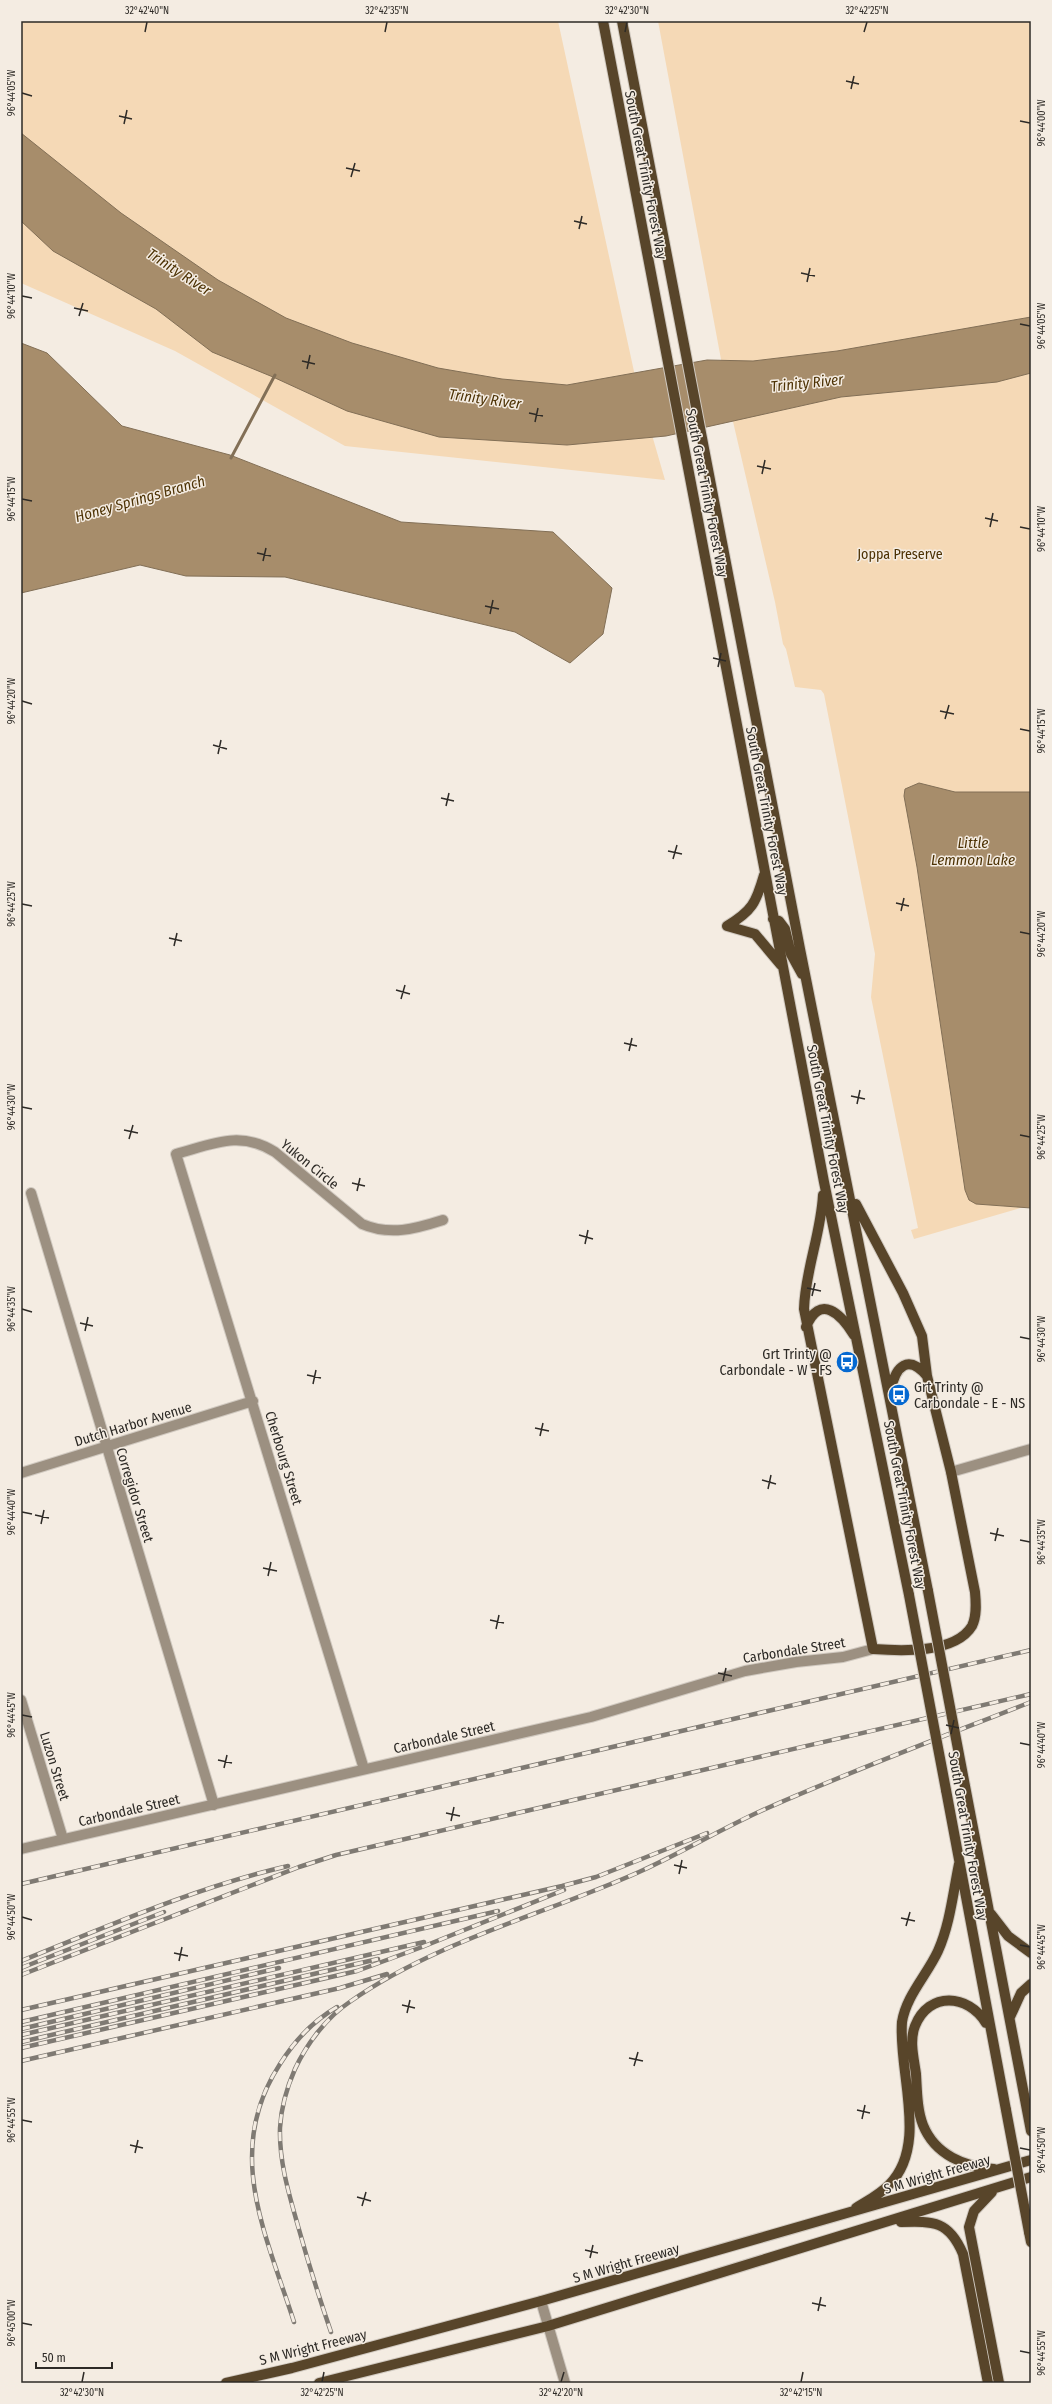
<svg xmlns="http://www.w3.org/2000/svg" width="1052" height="2404" font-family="'Fira Sans Condensed',sans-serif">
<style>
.green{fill:#f5d9b6}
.water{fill:#a78d6b;stroke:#826f56}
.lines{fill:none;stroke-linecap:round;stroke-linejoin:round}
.stream{stroke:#826f56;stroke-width:3}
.minor-casing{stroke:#d0c9c0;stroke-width:12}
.major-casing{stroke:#d0c9c0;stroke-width:12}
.minor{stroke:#9c9081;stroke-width:10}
.major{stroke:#58452a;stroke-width:10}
.rail-casing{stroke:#7f7a73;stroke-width:4.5}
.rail{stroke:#f4ece2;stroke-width:3;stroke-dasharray:9;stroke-linecap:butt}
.major-bridge-casing{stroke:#d0c9c0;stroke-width:12;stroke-linecap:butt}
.major-bridge{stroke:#58452a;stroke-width:10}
.ticks{fill:none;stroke:#2d2a26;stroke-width:1.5}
.labels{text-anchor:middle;stroke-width:3;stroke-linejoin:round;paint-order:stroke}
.street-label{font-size:14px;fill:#2d2a26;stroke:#f4ece2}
.park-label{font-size:14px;fill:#4c3103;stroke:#f4ece2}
.poi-label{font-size:14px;fill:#2d2a26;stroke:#f4ece2;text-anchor:end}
.water-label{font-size:15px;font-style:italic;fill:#4d3204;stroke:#f4ece2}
.neatline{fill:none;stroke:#2d2a26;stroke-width:1.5}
.ticks-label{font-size:10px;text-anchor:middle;fill:#2d2a26}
</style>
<rect width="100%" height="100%" fill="#f4ece2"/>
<!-- green -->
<path class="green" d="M21,21h537l77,355 30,104 -320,-34 -170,-95 -154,-68z
M658,21h373v1184l-117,34 -3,-9 7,-2 -47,-231 4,-43 -51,-260 -3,-4 -26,-3 -9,-38 -3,-5 -8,-42 -44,-189z"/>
<!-- water -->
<path class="water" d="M21,133l100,80 97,67 68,38 66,25 86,25 64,11 65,6 140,-25 46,1 84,-10 194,-34v56l-34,9 -156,15 -175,39 -99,9 -128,-8 -92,-26 -74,-34 -61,-25 -56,-43 -103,-58 -32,-30z
M21,343l26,10 75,73 108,29 171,67 152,10 59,56 -9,46 -33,29 -55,-31 -230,-55 -99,-1 -46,-11 -119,28z
M919,783l36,9h76v416l-55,-4 -7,-4 -4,-10 -48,-323 -13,-71 1,-7z"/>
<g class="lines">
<!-- stream -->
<path class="stream" d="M231,458l44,-83"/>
<!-- minor casing -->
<g class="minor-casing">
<path id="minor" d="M31,1193l183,612
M951,1472l80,-23
M21,1473l232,-72
M21,1700l42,139
M364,1769l-188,-615c37,-10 64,-24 99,-2l87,72c28,12 53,5 81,-4
M21,1849l570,-132 154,-46 51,-9 47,-5 30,-8
M541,2301l24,82"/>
</g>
<!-- major casing -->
<g class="major-casing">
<path id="major" d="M603,21l221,1161 85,413
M622,21l178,928 128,642
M773,919l6,2 6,8 6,25 11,20
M727,926l28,8 26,31
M727,926c25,-15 29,-23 37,-51
M823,1195c-2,39 -18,76 -19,114l69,340c27,2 82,5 99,-23 5,-10 4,-23 3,-34l-24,-120 -24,-96 -5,-40 -19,-43 -47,-89
M806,1327c14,-34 35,-13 48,8
M891,1389c5,-23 17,-35 36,-13
M965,1786l66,345
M946,1790l60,320
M991,1914l17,22 23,17
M1010,2017l11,-24 10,-9
M986,2023c-18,-29 -57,-32 -71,3 -6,15 -1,33 1,48 1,17 1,36 7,51 12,30 42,42 71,44
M992,2192l-18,19 -5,16 30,156
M856,2208c11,-7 23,-13 33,-23 40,-40 9,-112 13,-163 4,-26 25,-47 36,-71 12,-27 15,-58 21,-87
M901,2222c33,-1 48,-1 62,32l25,129
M1029,2232l2,10
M226,2383l66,-15 249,-67 490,-141
M319,2383l229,-57 483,-149"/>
</g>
<!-- minor -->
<use href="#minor" class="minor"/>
<!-- major -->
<use href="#major" class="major"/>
<!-- rail casing -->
<g class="rail-casing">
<path id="rail" d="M21,1884l1010,-234
M21,1961c87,-35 176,-74 267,-95
M21,1968l143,-56
M21,1975l278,-108 37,-12 695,-161
M21,2010l541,-124 34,-9 111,-44
M21,2022l477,-111
M21,2029l258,-61
M21,2035l403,-93
M21,2042l357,-83
M21,2048l336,-77 65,-24 142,-57
M21,2061l319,-73 47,-14
M294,2322c-28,-88 -71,-171 -14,-258 15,-24 33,-43 57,-57
M331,2332c-12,-35 -23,-70 -33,-106 -9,-32 -19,-64 -18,-98 1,-19 7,-41 15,-59 12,-26 32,-52 56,-68 86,-60 192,-86 288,-129 42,-19 82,-43 124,-62 88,-39 179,-73 268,-108"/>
</g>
<!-- rail -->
<use href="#rail" class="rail"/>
<!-- major-bridge casing -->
<g class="major-bridge-casing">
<path id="major-bridge" d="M928,1591l37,195
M909,1595l37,195
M1006,2110l23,122"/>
</g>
<!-- major-bridge -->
<use href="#major-bridge" class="major-bridge"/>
</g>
<!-- ticks -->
<path class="ticks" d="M145,32l2,-10M385,32l2,-10M625,32l2,-10M864,32l3,-10M846,81l13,3M851,89l3,-13M22,93l10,3M119,116l13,3M1020,121l10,2M124,124l3,-14M346,168l14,3M351,177l4,-14M574,221l13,3M579,229l3,-13M801,273l14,3M807,282l3,-14M22,296l10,2M74,308l14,3M79,316l4,-13M1020,324l10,2M302,361l13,3M307,369l3,-14M529,413l14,3M535,422l3,-14M757,466l14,3M762,474l3,-14M22,499l10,2M985,518l13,3M990,527l3,-14M1020,527l10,2M257,553l14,3M263,561l3,-13M485,606l14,3M490,614l3,-14M713,658l13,3M718,667l3,-14M22,701l10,3M940,711l14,3M945,719l4,-14M1020,729l10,2M213,745l14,4M218,754l3,-14M441,798l13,3M446,806l3,-13M668,851l14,3M673,859l4,-14M896,903l13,3M22,904l10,2M901,911l3,-13M1020,932l10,2M169,938l13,3M174,946l3,-13M396,990l14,4M401,999l4,-14M624,1043l13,3M629,1051l3,-13M851,1096l14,3M857,1104l3,-14M22,1107l10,2M124,1130l14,3M1020,1135l10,2M129,1139l4,-14M352,1183l13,3M357,1191l3,-13M579,1235l14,4M585,1244l3,-14M807,1288l14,3M812,1296l3,-13M22,1309l10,3M80,1323l13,3M85,1331l3,-14M1020,1337l10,2M307,1375l14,3M313,1384l3,-14M535,1428l14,3M540,1436l3,-13M762,1480l14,4M768,1489l3,-14M22,1512l10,2M35,1515l14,3M41,1524l3,-14M990,1533l14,3M1020,1540l10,2M995,1541l3,-13M263,1568l14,3M268,1576l3,-14M490,1620l14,3M496,1629l3,-14M718,1673l14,3M723,1681l3,-13M22,1715l10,2M946,1725l13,3M951,1734l3,-14M1020,1743l10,2M218,1760l14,3M224,1768l3,-13M446,1813l14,3M451,1821l3,-14M674,1865l13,3M679,1874l3,-14M22,1917l10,3M901,1918l14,3M906,1926l4,-14M1020,1945l10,2M174,1953l14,3M179,1961l3,-14M402,2005l13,3M407,2013l3,-13M629,2058l14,3M634,2066l4,-14M857,2110l13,3M862,2119l3,-14M22,2120l10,2M130,2145l13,3M1020,2148l10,2M135,2153l3,-13M357,2197l14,4M362,2206l4,-14M585,2250l13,3M590,2258l3,-13M812,2303l14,3M818,2311l3,-14M22,2323l10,2M1020,2351l10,2M82,2382l2,-10M322,2382l2,-10M561,2382l3,-10M801,2382l2,-10"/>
<!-- icons -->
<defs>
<g id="bus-disc" transform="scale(1.15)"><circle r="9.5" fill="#0569d1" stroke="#f4ece2"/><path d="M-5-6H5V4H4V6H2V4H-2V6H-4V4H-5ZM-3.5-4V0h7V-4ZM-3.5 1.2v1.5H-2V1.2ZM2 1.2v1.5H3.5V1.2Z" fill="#fff"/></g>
</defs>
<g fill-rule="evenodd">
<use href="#bus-disc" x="847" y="1362"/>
<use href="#bus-disc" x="899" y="1395"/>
</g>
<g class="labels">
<!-- street labels -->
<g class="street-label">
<text transform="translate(646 175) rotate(79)" y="5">South Great Trinity Forest Way</text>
<text transform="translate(707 493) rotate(79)" y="5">South Great Trinity Forest Way</text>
<text transform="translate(767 811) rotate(79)" y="5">South Great Trinity Forest Way</text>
<text transform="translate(828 1129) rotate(79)" y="5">South Great Trinity Forest Way</text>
<text transform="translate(310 1164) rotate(39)" y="5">Yukon Circle</text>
<text transform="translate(133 1424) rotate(-17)" y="5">Dutch Harbor Avenue</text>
<text transform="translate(284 1458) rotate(73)" y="5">Cherbourg Street</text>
<text transform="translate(135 1495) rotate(73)" y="5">Corregidor Street</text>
<text transform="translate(905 1505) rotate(79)" y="5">South Great Trinity Forest Way</text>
<text transform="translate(794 1650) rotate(-9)" y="5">Carbondale Street</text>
<text transform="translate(444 1737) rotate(-13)" y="5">Carbondale Street</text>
<text transform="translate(55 1766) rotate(73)" y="5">Luzon Street</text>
<text transform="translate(129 1810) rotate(-13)" y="5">Carbondale Street</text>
<text transform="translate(968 1836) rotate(80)" y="5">South Great Trinity Forest Way</text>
<text transform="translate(937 2174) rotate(-16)" y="5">S M Wright Freeway</text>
<text transform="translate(626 2263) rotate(-16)" y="5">S M Wright Freeway</text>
<text transform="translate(313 2347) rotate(-14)" y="5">S M Wright Freeway</text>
</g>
<!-- park labels -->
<g class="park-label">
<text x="900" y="559">Joppa Preserve</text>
</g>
<!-- poi labels -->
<g class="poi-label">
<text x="832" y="1359">Grt Trinty @<tspan x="832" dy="16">Carbondale - W - FS</tspan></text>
<text x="914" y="1392" text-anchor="start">Grt Trinty @<tspan x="914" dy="16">Carbondale - E - NS</tspan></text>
</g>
<!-- water labels -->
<g class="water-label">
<text transform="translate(179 272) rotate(33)" y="5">Trinity River</text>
<text transform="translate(807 383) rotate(-6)" y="5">Trinity River</text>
<text transform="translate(485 399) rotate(8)" y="5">Trinity River</text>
<text transform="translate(140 499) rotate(-16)" y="5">Honey Springs Branch</text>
<text x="973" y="848">Little<tspan x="973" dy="17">Lemmon Lake</tspan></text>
</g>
</g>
<!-- border -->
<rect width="1052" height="2404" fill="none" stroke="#f4ece2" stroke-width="44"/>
<!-- scale -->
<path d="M36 2362v6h76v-6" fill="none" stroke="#2d2a26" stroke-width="2"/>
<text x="42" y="2362" font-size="12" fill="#2d2a26" stroke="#f4ece2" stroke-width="3" paint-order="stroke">50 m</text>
<rect x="22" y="22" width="1008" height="2360" class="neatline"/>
<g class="ticks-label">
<text x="147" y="14">32°42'40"N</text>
<text x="387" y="14">32°42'35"N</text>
<text x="627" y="14">32°42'30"N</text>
<text x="867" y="14">32°42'25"N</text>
<text transform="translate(11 93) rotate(-90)" y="4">96°44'05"W</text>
<text transform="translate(1041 123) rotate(-90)" y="4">96°44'00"W</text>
<text transform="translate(11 296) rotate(-90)" y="4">96°44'10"W</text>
<text transform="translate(1041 326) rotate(-90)" y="4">96°44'05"W</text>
<text transform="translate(11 499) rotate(-90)" y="4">96°44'15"W</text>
<text transform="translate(1041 529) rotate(-90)" y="4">96°44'10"W</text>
<text transform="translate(11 701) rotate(-90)" y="4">96°44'20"W</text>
<text transform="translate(1041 731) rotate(-90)" y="4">96°44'15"W</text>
<text transform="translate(11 904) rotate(-90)" y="4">96°44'25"W</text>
<text transform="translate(1041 934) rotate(-90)" y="4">96°44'20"W</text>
<text transform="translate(11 1107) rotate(-90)" y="4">96°44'30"W</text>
<text transform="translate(1041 1137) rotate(-90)" y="4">96°44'25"W</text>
<text transform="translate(11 1309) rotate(-90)" y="4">96°44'35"W</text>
<text transform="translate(1041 1339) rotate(-90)" y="4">96°44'30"W</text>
<text transform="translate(11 1512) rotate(-90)" y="4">96°44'40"W</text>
<text transform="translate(1041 1542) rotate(-90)" y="4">96°44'35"W</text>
<text transform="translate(11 1715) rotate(-90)" y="4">96°44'45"W</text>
<text transform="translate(1041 1745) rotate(-90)" y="4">96°44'40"W</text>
<text transform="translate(11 1917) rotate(-90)" y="4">96°44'50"W</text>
<text transform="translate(1041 1947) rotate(-90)" y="4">96°44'45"W</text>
<text transform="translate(11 2120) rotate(-90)" y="4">96°44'55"W</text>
<text transform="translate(1041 2150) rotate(-90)" y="4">96°44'50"W</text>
<text transform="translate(11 2323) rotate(-90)" y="4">96°45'00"W</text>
<text transform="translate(1041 2353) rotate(-90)" y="4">96°44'55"W</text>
<text x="82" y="2396">32°42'30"N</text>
<text x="322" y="2396">32°42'25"N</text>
<text x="561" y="2396">32°42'20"N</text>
<text x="801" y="2396">32°42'15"N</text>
</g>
</svg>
